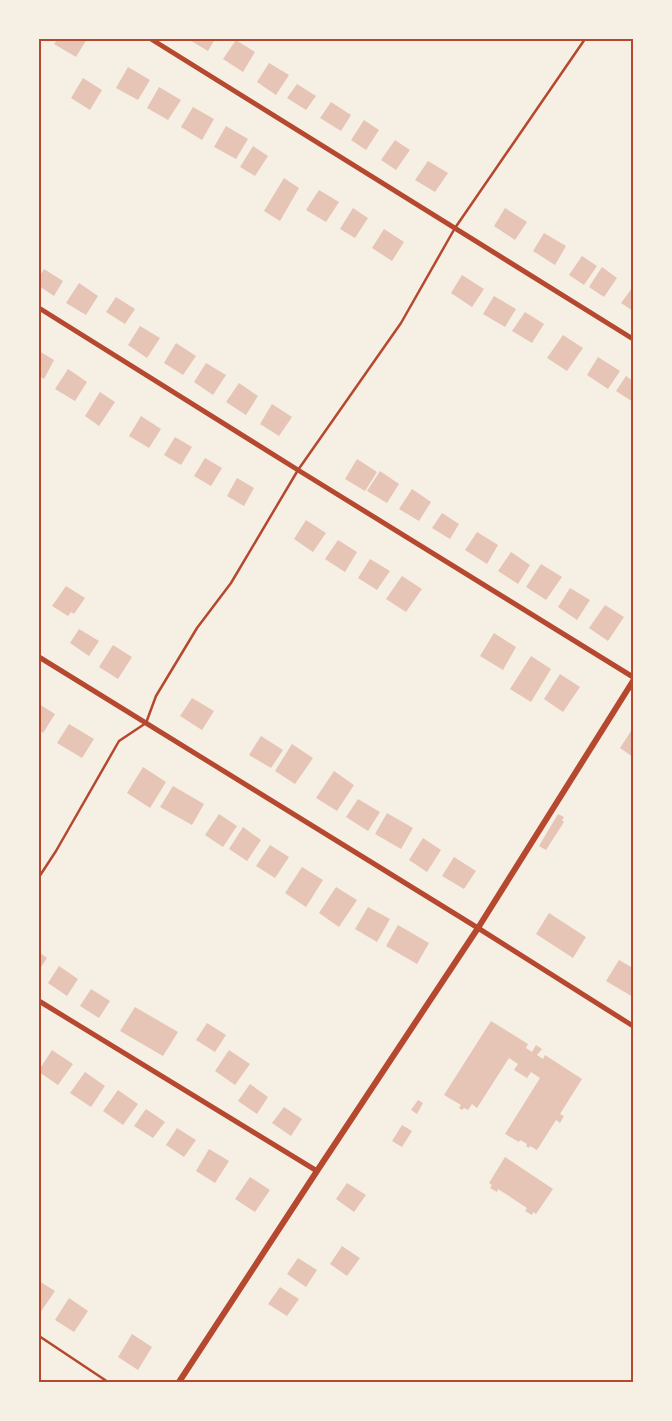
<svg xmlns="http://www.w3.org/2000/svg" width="672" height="1421" font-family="'Exo 2',sans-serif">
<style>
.building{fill:#e6c5b7}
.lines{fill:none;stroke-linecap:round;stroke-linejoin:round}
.service{stroke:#b5482f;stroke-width:2.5}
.minor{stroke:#b5482f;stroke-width:5}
.tertiary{stroke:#b5482f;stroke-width:6}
.neatline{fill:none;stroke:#b5482f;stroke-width:2}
</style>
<rect width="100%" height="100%" fill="#f6efe4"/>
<!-- building -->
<path class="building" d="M58,39h29l-11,18 -22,-13z
M188,39h27l-7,12z
M236,40l19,12 -12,20 -20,-13z
M269,63l20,12 -13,20 -19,-13z
M128,67l22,13 -12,20 -22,-12z
M83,78l19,12 -12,20 -19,-12z
M297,84l19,12 -10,14 -19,-12z
M159,87l22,13 -13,20 -21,-12z
M331,102l20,13 -10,16 -21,-13z
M193,107l21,12 -12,21 -21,-13z
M364,120l15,10 -13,20 -15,-10z
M226,126l22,13 -12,20 -22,-12z
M395,140l15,10 -14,20 -15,-10z
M253,146l15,10 -13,20 -15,-9z
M428,161l20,12 -13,19 -20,-12z
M284,178l15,10 -19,33 -16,-10z
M319,190l20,12 -13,20 -20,-12z
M353,208l15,10 -13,20 -15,-9z
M505,208l22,14 -12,18 -21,-14z
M384,229l20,13 -12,19 -20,-13z
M544,233l22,13 -11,19 -22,-14z
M582,256l15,10 -13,19 -15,-10z
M602,267l15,11 -13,19 -15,-10z
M44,269l19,12 -9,15 -15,-10v-9z
M462,275l22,14 -12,18 -21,-14z
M79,283l19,13 -12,19 -20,-12z
M632,288l1,1v22l-12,-8z
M494,296l22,13 -11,18 -22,-13z
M116,297l19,12 -10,15 -19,-12z
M525,312l19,12 -12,19 -20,-12z
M140,326l20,12 -13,20 -19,-13z
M563,335l20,13 -16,23 -20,-13z
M176,343l20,13 -13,19 -19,-12z
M39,351l15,9 -10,19 -5,-3z
M598,357l22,14 -12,18 -21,-14z
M206,363l20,12 -13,20 -19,-13z
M68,369l19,13 -12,19 -20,-12z
M626,376l7,5v21l-17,-11z
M239,383l19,13 -12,19 -20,-13z
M100,392l15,10 -16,24 -14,-10z
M272,404l20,13 -13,19 -19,-12z
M141,416l20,13 -12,19 -20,-12z
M175,437l17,10 -11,18 -17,-10z
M205,458l17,10 -11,18 -17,-10z
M357,459l20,13 -12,19 -20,-12z
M380,471l19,13 -12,19 -20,-12z
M237,478l17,10 -10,18 -17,-10z
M412,489l19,13 -12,19 -20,-12z
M442,513l17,11 -9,15 -18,-11z
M306,520l20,13 -13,19 -19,-13z
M477,532l21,13 -11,19 -22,-14z
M338,540l19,12 -12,20 -20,-13z
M511,552l19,13 -12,19 -20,-13z
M370,559l20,12 -13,19 -19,-12z
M541,564l21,13 -16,23 -20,-13z
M402,576l20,13 -16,23 -20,-13z
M66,586l19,12 -11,16 -3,-2 -3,4 -16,-10z
M570,588l20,12 -13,20 -19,-13z
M605,605l19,12 -16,24 -19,-13z
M79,629l20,12 -10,15 -19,-13z
M494,633l22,14 -13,23 -23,-14z
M113,645l19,12 -14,22 -19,-12z
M531,656l20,13 -20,33 -21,-13z
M560,674l20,13 -17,25 -19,-13z
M192,698l22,13 -12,19 -22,-14z
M39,704l16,10 -12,19 -4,-3z
M69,724l25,15 -12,19 -25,-15z
M633,728v29l-13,-9z
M261,736l22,14 -12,18 -22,-13z
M292,744l21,14 -18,26 -20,-13z
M143,767l23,15 -16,26 -23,-15z
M334,771l20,14 -17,26 -21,-13z
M173,786l31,18 -12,21 -32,-18z
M358,799l22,13 -12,19 -22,-14z
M387,813l26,15 -12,21 -26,-15z
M219,814l18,12 -14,21 -18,-12z
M558,814l6,3 -2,3 2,2 -18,28 -7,-4z
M243,827l18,13 -14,21 -18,-12z
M423,838l18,12 -14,22 -18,-12z
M270,845l19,12 -14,21 -19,-12z
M454,857l22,14 -12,18 -22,-13z
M302,867l21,13 -17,27 -21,-14z
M336,887l21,13 -18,27 -20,-14z
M368,907l22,12 -13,23 -22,-13z
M549,913l37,24 -13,21 -37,-24z
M398,925l31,18 -12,21 -31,-18z
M39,952l8,6 -8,12z
M619,960l14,8v29l-27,-16z
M59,966l19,13 -11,17 -19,-13z
M91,989l19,12 -11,17 -19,-12z
M135,1007l43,25 -15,24 -43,-25z
M491,1021l37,23 -2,4 6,4 4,-7 6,4 -5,6 6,4 2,-4 37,24 -22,35 4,2 -4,7 -4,-3 -19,30 -7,-4 -1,2 -3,-2 1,-2 -7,-4 -1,2 -14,-8 35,-56 -9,-6 -4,6 -13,-8 4,-6 -9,-6 -32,50 -5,-4 -4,6 -4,-2 -2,2 -3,-2 2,-3 -17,-10z
M207,1023l19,12 -11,17 -19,-12z
M52,1050l21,14 -15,21 -19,-13v-2z
M229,1050l21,14 -15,21 -20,-14z
M85,1072l20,14 -14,21 -21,-14z
M250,1084l18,13 -11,17 -19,-13z
M118,1090l20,14 -15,21 -20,-14z
M418,1100l5,3 -6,11 -6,-4z
M284,1107l18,12 -11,17 -19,-13z
M146,1109l19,13 -12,16 -19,-12z
M402,1125l10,6 -10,16 -10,-6z
M177,1128l19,12 -12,17 -18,-12z
M209,1149l20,12 -14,22 -19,-12z
M505,1157l48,32 -17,25 -3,-2 -1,3 -7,-4 2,-3 -29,-19 -1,3 -7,-4 2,-3 -3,-2z
M250,1177l20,13 -15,22 -20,-13z
M347,1183l19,12 -12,17 -18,-13z
M342,1246l18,12 -13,18 -17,-12z
M298,1258l19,12 -11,17 -19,-13z
M39,1281l16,10 -15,22h-1z
M280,1287l19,12 -12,17 -19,-12z
M69,1298l19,13 -14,21 -19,-12z
M132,1334l20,13 -14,23 -20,-13z"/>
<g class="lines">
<!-- service -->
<path class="service" d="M39,877l17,-26 63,-110 27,-18 10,-27 41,-68 34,-45 67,-113 103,-147 54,-95 130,-189
M39,1336l69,46"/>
<!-- minor -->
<path class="minor" d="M151,39l482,300
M39,308l259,162 335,207
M39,657l439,271 155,98
M39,1001l278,170"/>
<!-- tertiary -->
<path class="tertiary" d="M179,1382l138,-211 161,-243 155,-247"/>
</g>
<!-- border -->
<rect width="672" height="1421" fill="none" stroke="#f6efe4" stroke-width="80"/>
<rect x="40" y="40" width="592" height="1341" class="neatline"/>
</svg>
